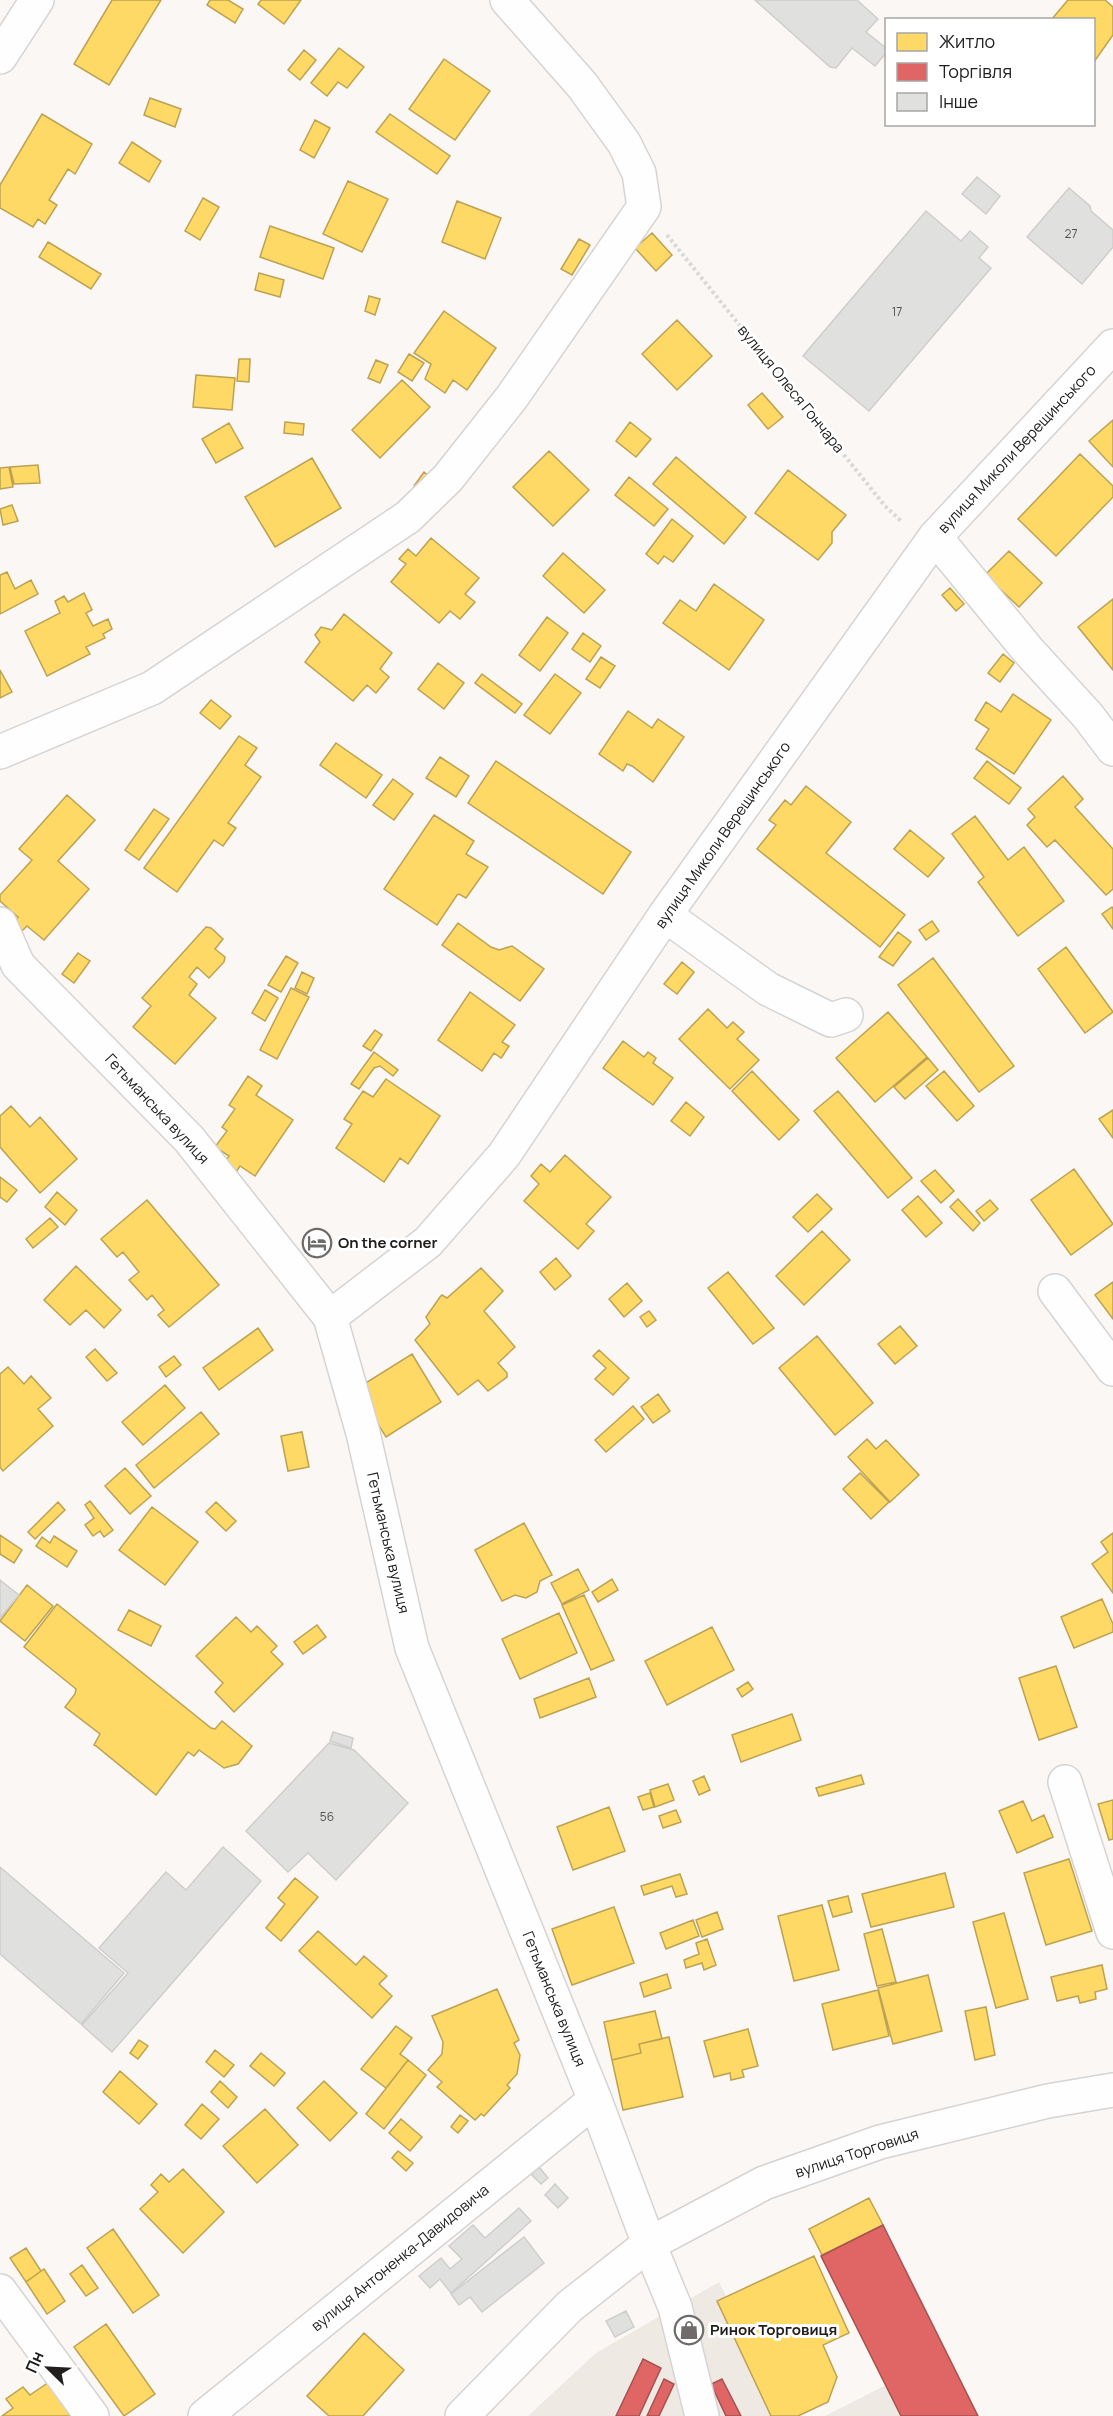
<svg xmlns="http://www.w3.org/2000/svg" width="1113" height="2416" font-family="Manrope,sans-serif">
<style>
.built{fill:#efe9e3}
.homes{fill:#ffd966;stroke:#bda251;stroke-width:1.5}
.shops{fill:#e06666;stroke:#a75151;stroke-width:1.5}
.building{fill:#e0e0df;stroke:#cfcecd;stroke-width:1.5}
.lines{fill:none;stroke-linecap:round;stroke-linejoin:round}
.minor-casing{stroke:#d6d4d3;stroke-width:36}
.path{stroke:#d8d8d7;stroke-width:4;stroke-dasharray:3 3;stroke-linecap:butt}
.minor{stroke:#fefefe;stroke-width:33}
.labels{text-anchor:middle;stroke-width:6;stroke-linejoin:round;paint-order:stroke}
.number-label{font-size:12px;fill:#545251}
.street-label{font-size:15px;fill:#22201f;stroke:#fff}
.poi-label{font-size:15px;font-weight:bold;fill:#22201f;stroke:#fff;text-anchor:start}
</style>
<rect width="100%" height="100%" fill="#faf7f5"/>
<!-- built -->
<path class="built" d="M719,2282l68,134h-259l68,-63z
M888,2384l15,32h-78z"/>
<!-- homes -->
<path class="homes" d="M112,0h49l-52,85 -35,-21z
M210,0h18l15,9 -8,14 -28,-18z
M261,0h40l-17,24 -26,-20z
M1068,0h37l8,7v28l-19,27v-42h-43z
M339,48l25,19 -17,21 -9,-6 -11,14 -16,-13z
M304,50l12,10 -16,20 -12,-10z
M444,59l46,32 -35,49 -46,-31z
M150,98l31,11 -6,18 -31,-12z
M42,114l50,30 -17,30 -7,-5 -19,31 8,5 -12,19 -7,-5 -5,8 -33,-19v-23z
M390,114l60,42 -13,18 -61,-42z
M315,120l15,8 -16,30 -14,-8z
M132,142l29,19 -12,21 -30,-19z
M348,181l40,18 -26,53 -39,-18z
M203,198l16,9 -19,33 -15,-9z
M457,201l44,17 -16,41 -43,-17z
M270,226l64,22 -11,31 -63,-22z
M652,233l20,22 -16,16 -21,-23z
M579,239l11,6 -18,30 -11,-6z
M48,242l53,32 -10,15 -52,-32z
M259,273l25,7 -4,17 -25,-7z
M369,296l11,3 -5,16 -10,-4z
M444,311l52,37 -29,42 -14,-10 -8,13 -20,-14 6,-15 -17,-11z
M677,320l35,36 -35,34 -35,-36z
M409,354l15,9 -12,18 -14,-9z
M239,359h11l-1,23 -12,-1z
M376,360l12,5 -8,18 -12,-5z
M196,375l39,3 -3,32 -39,-3z
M402,380l28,27 -50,51 -28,-28z
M762,393l21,24 -15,12 -20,-24z
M1113,420v47l-24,-26z
M285,422l19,2 -1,11 -19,-2z
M630,422l21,17 -15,18 -20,-16z
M229,423l14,25 -27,15 -14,-24z
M549,451l40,39 -36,36 -40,-39z
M1080,454l33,32v11l-57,59 -38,-37z
M676,457l70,60 -22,27 -71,-60z
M312,458l29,50 -66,39 -30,-50z
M38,465l2,18 -26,1 -4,-17z
M9,467l4,20 -13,2v-21z
M788,470l58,45 -14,17v11l-14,17 -63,-47z
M424,472l10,8 -11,14 -9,-8z
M629,477l39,32 -14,17 -39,-31z
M12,505l6,16 -15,4 -3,-16z
M672,519l21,17 -20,26 -9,-6 -6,8 -12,-10z
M431,538l48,40 -14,16 10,8 -15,17 -10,-8 -11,12 -48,-41 15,-18 -7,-5 9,-10 8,7z
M1009,551l33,32 -23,24 -34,-32z
M563,553l42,37 -21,23 -41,-37z
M7,572l8,17 16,-9 7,14 -38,20v-39z
M714,584l50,36 -35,50 -66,-47 17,-23 16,11z
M950,588l14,16 -8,7 -14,-16z
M84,593l8,17 -6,3 7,13 15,-7 4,10 -9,5 2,4 -19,9 4,7 -43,22 -22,-45 35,-18 -5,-12 9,-5 4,6z
M1113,599v71l-35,-43z
M344,614l48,39 -12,16 9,8 -13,16 -9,-8 -14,16 -48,-39 15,-20 -5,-7 6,-8 11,3z
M547,617l21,16 -28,38 -21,-16z
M583,633l18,13 -11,16 -18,-13z
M1003,654l11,9 -14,19 -12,-9z
M601,657l14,9 -15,22 -14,-9z
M438,663l26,20 -20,26 -26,-20z
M0,670l12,22 -12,6z
M482,674l40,30 -7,9 -40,-30z
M555,674l26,19 -31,41 -26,-19z
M1013,694l38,26 -37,54 -38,-25 13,-20 -14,-9 11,-18 15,10z
M211,700l20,16 -11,13 -20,-16z
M628,711l24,17 6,-9 26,18 -31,45 -21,-16 -5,-2 -4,7 -24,-17z
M239,736l18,12 -12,17 16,12 -33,46 8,5 -13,18 -9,-6 -37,52 -33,-24z
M336,743l46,32 -16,23 -46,-33z
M440,757l29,19 -13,21 -30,-19z
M496,761l135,91 -28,42 -135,-91z
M987,761l34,27 -12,16 -35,-26z
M1063,776l20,23 -8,8 38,42v40l-7,6 -51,-55 -8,7 -20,-22 8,-8 -7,-8z
M393,779l20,15 -19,26 -21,-15z
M806,786l45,36 -25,31 79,62 -25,32 -123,-98 19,-24 -7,-5 16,-20 6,5z
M67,795l28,25 -37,41 31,28 -45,51 -17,-14 -5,5 -9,-8 5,-6 -18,-16v-6l32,-35 -13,-11z
M154,809l15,10 -30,41 -14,-10z
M434,815l40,26 -8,13 22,13 -22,31 -7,-4 -2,1 -20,30 -53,-36z
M975,816l33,44 16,-13 40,54 -46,35 -40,-54 6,-5 -32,-43z
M910,830l34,28 -16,19 -34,-28z
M1112,907l1,2v20l-11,-15z
M932,921l7,10 -13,9 -7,-10z
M458,923l33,24 8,3 13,-4 32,23 -24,32 -78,-56z
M206,927l5,1 12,11 -8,10 10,8 -1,5 -15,16 -12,-11 -8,10 8,7 -8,11 27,23 -41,46 -42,-37 18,-21 -9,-8z
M898,932l13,10 -18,24 -14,-9z
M1066,947l47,65 -28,21 -47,-64z
M78,953l12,8 -16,22 -12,-9z
M286,956l12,7 -17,29 -13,-7z
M933,958l81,108 -35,26 -81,-107z
M682,962l12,10 -17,22 -13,-10z
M302,972l12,6 -7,16 -12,-6z
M291,988l18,9 -32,62 -17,-9z
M265,990l13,8 -13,23 -13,-8z
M470,992l45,33 -13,17 7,4 -7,11 -1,1 -7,-5 -12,18 -44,-31z
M708,1009l19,19 6,-6 11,10 -7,7 22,21 -29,29 -51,-50z
M888,1012l39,45 -52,45 -39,-44z
M375,1030l7,5 -11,16 -8,-5z
M623,1041l21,16 4,-5 8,6 -3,5 20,15 -20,27 -50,-37z
M374,1052l24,18 -5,6 -13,-10 -6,2 -15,21 -8,-5z
M928,1058l10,12 -33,29 -11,-12z
M752,1071l47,49 -20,20 -47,-49z
M944,1071l30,35 -17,15 -31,-35z
M248,1076l14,10 -6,9 37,25 -38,56 -15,-10 -5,8 -12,-9 6,-9 -14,-9 12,-16 -5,-4 13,-18 -6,-4z
M386,1079l54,37 -32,48 -8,-6 -16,24 -48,-34 16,-24 -8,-5 19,-28 10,6z
M838,1091l74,87 -24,20 -74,-87z
M686,1102l18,15 -14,19 -19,-15z
M11,1106l19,21 10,-10 37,42 -37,34 -40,-46v-31z
M1113,1110v28l-14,-19z
M565,1155l46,42 -25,27 8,7 -16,18 -54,-48 15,-17 -8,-8 10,-12 9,8z
M1074,1169l39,55 -42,31 -40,-55z
M935,1170l19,21 -13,12 -20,-22z
M0,1177l17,13 -10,12 -7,-5z
M57,1192l20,18 -12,15 -20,-18z
M817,1194l15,15 -24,23 -15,-15z
M918,1196l24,27 -16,14 -24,-27z
M958,1199l22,24 -7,8 -23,-24z
M147,1200l72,85 -50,42 -11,-12 6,-5 -12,-15 -5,5 -18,-20 10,-8 -16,-20 -6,5 -16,-18z
M990,1200l8,9 -14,12 -8,-10z
M50,1218l8,9 -25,21 -7,-9z
M822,1231l28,29 -46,45 -28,-29z
M556,1258l15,18 -16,14 -15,-18z
M76,1266l45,44 -17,18 -18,-18 -16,15 -26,-25z
M481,1268l22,23 -19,20 31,36 -17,16 9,10v4l-19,14 -10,-11 -20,15 -43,-55 15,-16 -4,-7 14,-20 2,-2 5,3z
M728,1272l46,56 -21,16 -45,-56z
M1113,1282v37l-18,-24z
M627,1283l15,18 -18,16 -15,-18z
M649,1311l7,9 -9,7 -7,-10z
M900,1326l17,20 -22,18 -17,-20z
M258,1328l15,22 -54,40 -16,-22z
M817,1336l56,67 -38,32 -56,-67z
M95,1349l22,24 -10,8 -21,-24z
M599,1350l30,28 -16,17 -18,-16 11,-11 -13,-12z
M412,1354l29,48 -55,35 -30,-48z
M174,1356l7,9 -15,12 -7,-10z
M8,1367l16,17 7,-8 20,22 -13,11 15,17 -50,45 -3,-4v-93z
M165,1385l20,23 -42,37 -21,-23z
M658,1394l12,17 -17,12 -12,-16z
M633,1406l11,13 -38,33 -11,-12z
M201,1412l18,22 -65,54 -18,-23z
M302,1432l7,35 -21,4 -7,-35z
M867,1439l9,10 10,-9 33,35 -29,27 -42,-45z
M125,1468l26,28 -21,18 -25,-28z
M860,1473l29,29 -18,17 -28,-30z
M90,1501l23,29 -9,7 -4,-6 -7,5 -8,-11 9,-7 -9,-13z
M58,1502l7,8 -30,29 -7,-7z
M216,1502l20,19 -10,10 -20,-19z
M152,1507l46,35 -33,43 -46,-35z
M524,1523l28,52 -12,6 -3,11 -11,6 -11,-3 -13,6 -27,-51z
M1113,1533v60l-21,-29 16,-12 -7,-10z
M0,1535l22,15 -8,13 -14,-9z
M54,1536l23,15 -10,16 -31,-21 6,-9 8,6z
M578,1569l11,21 -27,14 -11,-21z
M612,1579l6,11 -20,12 -6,-10z
M27,1585l26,21 -28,35 -25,-20z
M584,1595l30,65 -23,10 -29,-65z
M1102,1599l11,25v8l-39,16 -13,-31z
M57,1604l154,124 4,1 7,-8 30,25 -14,18 -14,4 -25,-18 -5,6 -6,-4 -32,43 -60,-49 -2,-1 6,-11 -35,-27 10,-13 1,-5 -52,-42z
M129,1610l32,16 -10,20 -33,-16z
M559,1613l18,40 -57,26 -18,-40z
M236,1617l15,15 6,-6 20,20 -6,6 12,12 -49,48 -19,-20 8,-9 -27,-27z
M317,1625l9,12 -23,17 -9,-12z
M712,1627l22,43 -67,35 -22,-44z
M1056,1666l21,61 -38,13 -20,-62z
M589,1678l7,19 -56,21 -6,-19z
M748,1682l5,7 -11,8 -5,-8z
M792,1714l9,26 -60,22 -9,-27z
M861,1775l3,9 -45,12 -3,-8z
M704,1776l6,14 -11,5 -6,-14z
M668,1784l6,16 -19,7 -5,-17z
M650,1793l4,14 -11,3 -5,-13z
M1113,1800v39l-4,1 -11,-36z
M1023,1801l9,20 12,-6 9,22 -36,16 -18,-42z
M609,1807l16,44 -52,19 -16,-43z
M676,1810l5,12 -18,6 -4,-12z
M1069,1859l23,72 -46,14 -22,-72z
M945,1873l9,34 -83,20 -9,-33z
M680,1874l7,20 -11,3 -4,-11 -28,9 -3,-9z
M295,1878l23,19 -37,44 -15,-13 19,-24 -7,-6z
M848,1896l4,16 -19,5 -5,-16z
M822,1905l17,65 -45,11 -16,-65z
M614,1907l20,56 -62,22 -20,-56z
M717,1912l6,17 -21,8 -6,-17z
M1004,1913l24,86 -32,9 -23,-86z
M693,1920l6,16 -33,13 -6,-16z
M882,1929l14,53 -19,4 -13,-52z
M318,1931l38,34 8,-9 23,20 -8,8 13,12 -20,22 -73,-67z
M707,1939l9,26 -12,5 -2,-7 -16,5 -2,-8 15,-6 -3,-11z
M1102,1965l5,24 -12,3 1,7 -16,4 -2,-7 -21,5 -6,-24z
M667,1974l4,14 -27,9 -4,-14z
M928,1975l14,56 -49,13 -15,-56z
M497,1989l22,51 -5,3 6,12 -3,19 -10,11 3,3 -26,28 -3,-2 -6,6 -38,-33 5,-5 -14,-12 14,-16 1,-12 -11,-26z
M878,1990l11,46 -56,14 -11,-46z
M986,2007l9,48 -20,5 -10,-49z
M655,2011l7,28 -23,5 2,9 -29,7 -8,-38z
M396,2026l16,12 -12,16 8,6 -22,28 -25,-19z
M748,2029l10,37 -16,4 2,7 -13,3 -1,-7 -16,4 -10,-36z
M669,2037l14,60 -60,13 -11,-50 29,-7 -2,-9z
M139,2040l9,6 -10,13 -8,-6z
M215,2050l19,15 -10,12 -18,-15z
M261,2053l24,20 -11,13 -24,-20z
M408,2060l18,15 -42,54 -18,-15z
M120,2071l37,33 -18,20 -36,-32z
M220,2081l17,16 -9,11 -17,-16z
M324,2081l33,32 -27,28 -33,-33z
M202,2104l17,15 -18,20 -16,-14z
M265,2109l33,36 -41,38 -34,-37z
M460,2115l8,6 -10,12 -7,-6z
M401,2119l21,18 -12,14 -21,-18z
M398,2151l15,12 -7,8 -14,-13z
M183,2169l41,43 -41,41 -43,-44 18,-17 -7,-7 10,-11 8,8z
M869,2198l14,27 -61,30 -13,-26z
M113,2229l46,66 -26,18 -46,-65z
M26,2248l15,23 -15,11 -16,-24z
M814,2256l35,77 -26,12 14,32 -9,25 -30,14h-27l-54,-115z
M82,2265l16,23 -12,8 -16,-22z
M44,2269l21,32 -18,13 -21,-32z
M106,2324l49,70 -31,22 -50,-69z
M364,2333l40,37 -41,46h-34l-22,-20z
M49,2382l24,34h-71l11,-8 -7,-9 17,-12 7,8z"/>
<!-- shops -->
<path class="shops" d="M883,2225l95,191h-77l-80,-160z
M643,2359l18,9 -22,48h-23z
M664,2379l10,5 -15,32h-12z
M722,2379l19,37h-15l-15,-32z"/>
<!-- building -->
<path class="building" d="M755,0h102l21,19 -12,13 20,16v5l-11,13 -23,-18 -16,20 -6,-1z
M977,177l23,19 -14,18 -24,-20z
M1069,188l21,18 1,5 22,19v17l-31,37 -55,-47z
M926,211l35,30 9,-10 18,16 -9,11 12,10 -122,143 -66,-55z
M0,1580l19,15 -19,23z
M333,1732l20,6 -2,10 -21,-7z
M329,1743l25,7 54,53 -72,77 -28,-27 -20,19 -42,-41z
M223,1847l38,34 -149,171 -30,-27 46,-52 -29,-25 67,-76 20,18z
M0,1867l124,106 -43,51 -81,-70z
M539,2167l9,11 -7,6 -10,-10z
M555,2184l13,14 -10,10 -13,-13z
M519,2208l12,13 -80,72 -11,-14 -10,9 -11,-12 22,-18 9,11 12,-10 -13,-13 24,-21 12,13z
M524,2237l20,26 -62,49 -12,-15 -11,8 -8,-11z
M626,2311l8,16 -19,10 -9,-16z"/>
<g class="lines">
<!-- minor casing -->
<g class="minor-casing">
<path id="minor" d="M0,57l37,-57
M935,537l92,112 61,67 25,33
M0,752l152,-64 256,-171 40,-39 64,-81 132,-190 -5,-34 -15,-30 -42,-58 -75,-85
M665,915l103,74 63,31 15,-5
M0,924l18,41 171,174 141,178 33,116 49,215 183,452 54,144 26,63 27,109
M1055,1291l58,78
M330,1317l98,-75 76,-87 161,-240 270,-378 178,-191
M1065,1782l48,150
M0,2291l92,125
M205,2416l390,-316
M462,2416l108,-110 79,-62 115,-61 116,-41 168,-41 65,-11"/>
</g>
<!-- path -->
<path class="path" d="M667,235l218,271 17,16"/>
<!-- minor -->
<use href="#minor" class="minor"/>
</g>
<!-- icons -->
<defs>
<g id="hotel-ring" transform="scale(1.5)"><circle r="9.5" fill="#fff" stroke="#6e6b6a" stroke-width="1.5"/><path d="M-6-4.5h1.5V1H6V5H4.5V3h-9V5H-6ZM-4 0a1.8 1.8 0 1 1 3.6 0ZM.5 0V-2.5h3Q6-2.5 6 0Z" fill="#6e6b6a"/></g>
<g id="shop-ring" transform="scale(1.5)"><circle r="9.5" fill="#fff" stroke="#6e6b6a" stroke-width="1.5"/><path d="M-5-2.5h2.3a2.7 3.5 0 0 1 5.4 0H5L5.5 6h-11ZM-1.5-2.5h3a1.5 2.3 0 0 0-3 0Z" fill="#6e6b6a"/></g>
</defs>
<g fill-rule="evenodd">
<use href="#hotel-ring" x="317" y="1243"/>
<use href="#shop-ring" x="689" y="2330"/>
</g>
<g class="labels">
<!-- number labels -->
<g class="number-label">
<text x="1071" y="238">27</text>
<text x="897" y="316">17</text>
<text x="327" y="1821">56</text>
</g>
<!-- street labels -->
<g class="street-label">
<text transform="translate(791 389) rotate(51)" y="5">вулиця Олеся Гончара</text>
<text transform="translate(1017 449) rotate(-47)" y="5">вулиця Миколи Верещинського</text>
<text transform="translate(723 835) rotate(-55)" y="5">вулиця Миколи Верещинського</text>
<text transform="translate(157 1109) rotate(47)" y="5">Гетьманська вулиця</text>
<text transform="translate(388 1543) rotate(77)" y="5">Гетьманська вулиця</text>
<text transform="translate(554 1999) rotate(68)" y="5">Гетьманська вулиця</text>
<text transform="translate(857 2153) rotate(-18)" y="5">вулиця Торговиця</text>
<text transform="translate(400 2258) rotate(-39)" y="5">вулиця Антоненка-Давидовича</text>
</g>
<!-- poi labels -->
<g class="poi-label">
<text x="338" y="1248">On the corner</text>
<text x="710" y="2335">Ринок Торговиця</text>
</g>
</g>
<!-- legend -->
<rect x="885" y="18" width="210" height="108" fill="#ffffff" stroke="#a7a6a5" stroke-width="1.5"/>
<rect x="897" y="33" width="30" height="18" fill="#ffd966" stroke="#a7a6a5" stroke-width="1.5"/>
<text x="939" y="48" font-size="18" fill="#22201f">Житло</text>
<rect x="897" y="63" width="30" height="18" fill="#e06666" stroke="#a7a6a5" stroke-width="1.5"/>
<text x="939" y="78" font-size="18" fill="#22201f">Торгівля</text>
<rect x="897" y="93" width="30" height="18" fill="#e0e0df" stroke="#a7a6a5" stroke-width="1.5"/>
<text x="939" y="108" font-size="18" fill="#22201f">Інше</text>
<!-- north arrow -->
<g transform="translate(48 2368) rotate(294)" stroke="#ffffff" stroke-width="4.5" paint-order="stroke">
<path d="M0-4.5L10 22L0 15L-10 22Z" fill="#22201f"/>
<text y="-9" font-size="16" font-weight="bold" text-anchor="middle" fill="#22201f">Пн</text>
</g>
</svg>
